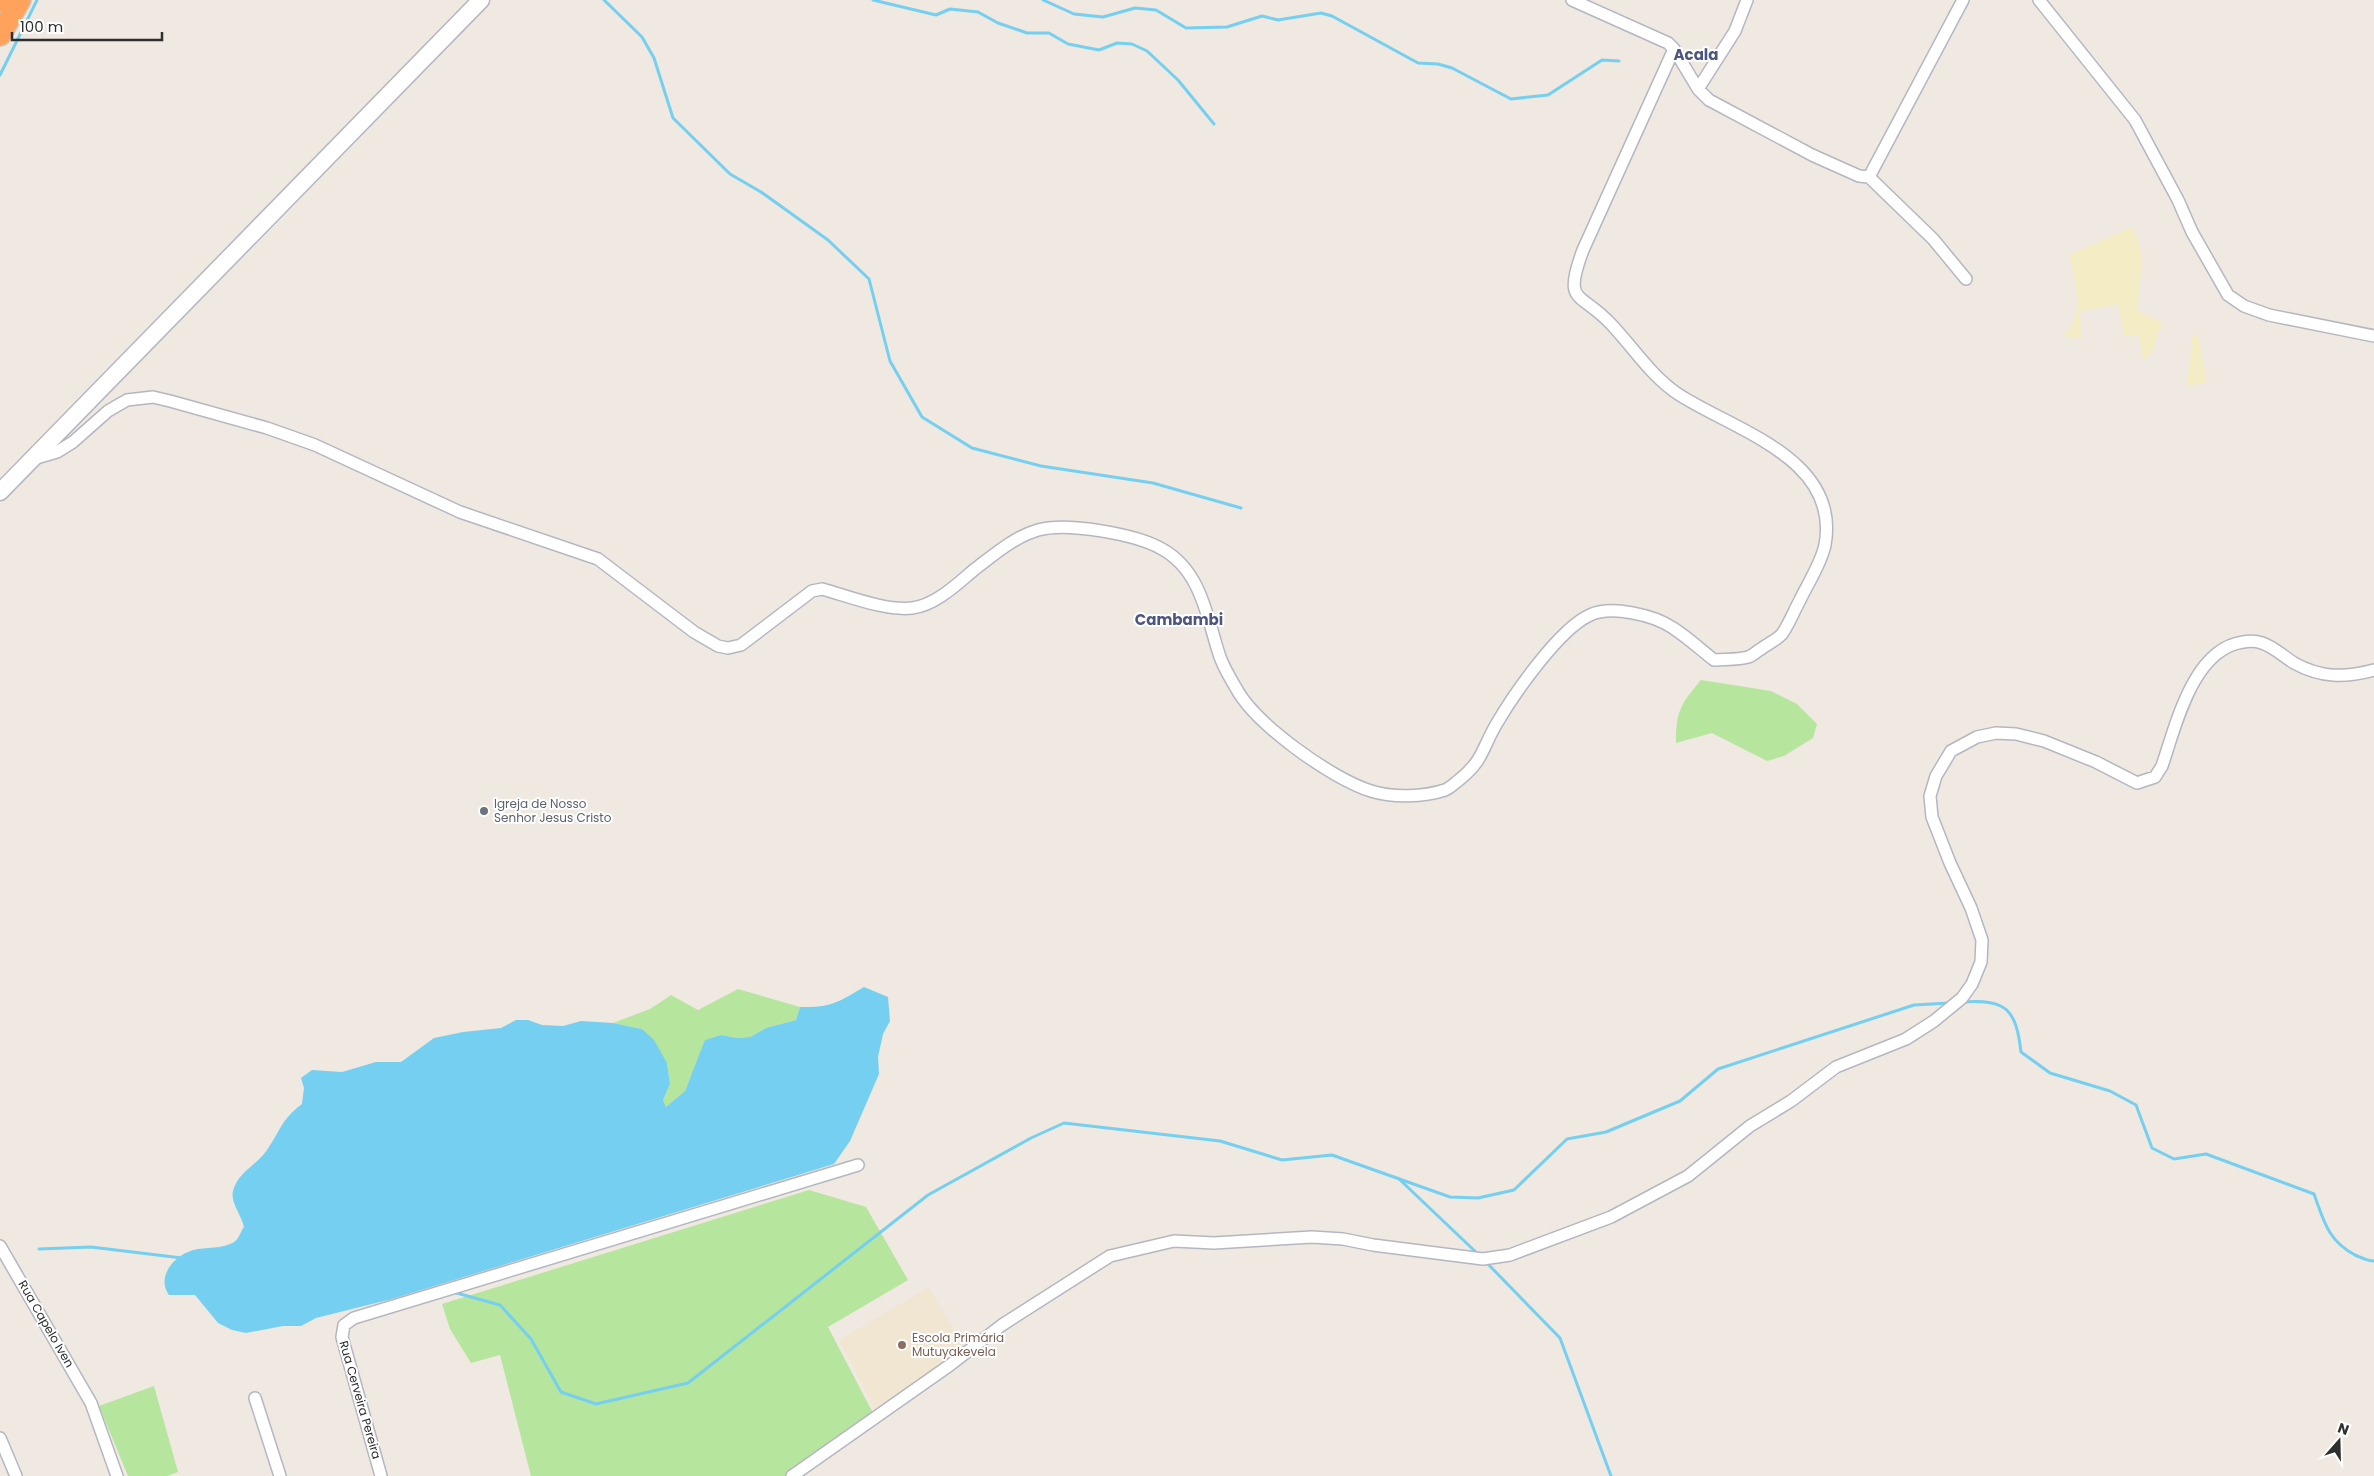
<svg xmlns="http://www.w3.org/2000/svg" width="2374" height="1476" font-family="Poppins,sans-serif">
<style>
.education{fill:#f0e6d1}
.green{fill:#b6e59e}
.sand{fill:#f3ecc5}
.water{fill:#75cff0}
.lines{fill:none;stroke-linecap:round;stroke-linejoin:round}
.stream{stroke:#75cff0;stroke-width:3}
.street-casing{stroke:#b4b7c1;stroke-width:14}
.secondary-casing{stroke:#b4b7c1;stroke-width:19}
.highway-casing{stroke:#c9c9c9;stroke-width:24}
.street{stroke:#fff;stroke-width:11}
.secondary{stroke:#fff;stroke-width:16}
.highway{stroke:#ffa35c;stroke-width:21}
.worship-dot{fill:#6b7280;stroke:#fff;stroke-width:2}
.education-dot{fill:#8d6e63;stroke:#fff;stroke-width:2}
.labels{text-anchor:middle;stroke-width:4;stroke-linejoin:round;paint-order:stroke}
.worship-label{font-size:12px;fill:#5b616d;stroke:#fff;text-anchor:start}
.street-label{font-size:12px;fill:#2e2e2e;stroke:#fff}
.education-label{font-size:12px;fill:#785e54;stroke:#fff;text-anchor:start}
.quarter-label{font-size:15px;font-weight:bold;fill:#4d5680;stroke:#fff}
</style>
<rect width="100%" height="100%" fill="#efe9e1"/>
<!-- education -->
<path class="education" d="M929,1287l36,63 -90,59 -36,-69z"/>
<!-- green -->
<path class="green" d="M1701,680l70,11 26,13 20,20 -4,14 -29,18 -17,5 -55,-28 -36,10c0,-33 5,-39 25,-63z
M738,989l62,18 -4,13 -30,8 -16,9 -13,1 -16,-3 -15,5 -21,51 -20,17 -2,-8 7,-16 -3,-21 -25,-34 -29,-6 37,-14 21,-14 27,15z
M809,1190l57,17 42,73 -80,47 47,90 -83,59h-261l-31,-121 -29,8 -21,-34 -8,-25z
M154,1386l24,86 -11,4h-39l-29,-70z"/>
<!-- sand -->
<path class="sand" d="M2132,227c18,35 5,50 6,84l25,11 -12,32 -8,6 -4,-24h-15l-6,-32 -38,7 1,27 -19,-2c25,-22 13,-52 7,-81z
M2192,335l7,2 8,45 -20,4z"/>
<!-- water -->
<path class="water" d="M864,987l24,10 2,24 -7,13 -5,23 1,17 -29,67 -16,23 -442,135 -76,19 -15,8h-18l-37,7 -14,-3 -14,-7 -23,-28h-26c-12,-16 2,-36 19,-43 12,-6 29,-2 42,-8 9,-3 9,-10 14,-17 -2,-11 -14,-25 -11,-36 5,-19 23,-25 34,-41 14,-20 13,-29 35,-46l2,-16 -3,-10 11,-8 30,2 34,-10h25l33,-24 29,-6 38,-4 15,-8h12l14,5 21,1 18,-5 32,2 29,6 12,11 13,23 3,21 -7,16 3,7 19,-16 20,-51 16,-5 16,3 13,-1 16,-9 30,-8 4,-13c30,1 39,-5 64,-20z"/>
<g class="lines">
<!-- stream -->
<path class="stream" d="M604,0l38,37 12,21 19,60 57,56 31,18 67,48 41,39 21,82 32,56 50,31 69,18 112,17 88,25
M873,0l63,15 14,-6 28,3 20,11 29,10h22l19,11 31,6 18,-7 15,1 15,7 31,29 36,44
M1043,0l31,14 29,3 32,-9 21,2 30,18 41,-1 35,-11 16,4 43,-7 11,3 86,47 20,1 14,4 59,31 37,-4 54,-35 17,1
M0,75l37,-75
M1964,1002c43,-3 52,8 57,50l29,21 60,18 26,14 16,43 22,11 32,-5 108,40c10,27 14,47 41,61 7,3 12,6 19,6
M1398,1178l81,77
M39,1249l52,-2 91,11
M1485,1261l75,77 51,138
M453,1292l47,13 31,34 30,53 35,12 92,-21 240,-188 103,-57 33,-15 156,18 62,19 50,-5 118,42 28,1 36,-8 53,-51 39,-7 74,-31 38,-32 196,-64 36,-2"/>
<!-- street casing -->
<g class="street-casing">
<path id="street" d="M2039,0l96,120 43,80 14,32 36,63 16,11 25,9 105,21
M1674,49l24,40 11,11 103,55 47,21 10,1 64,62 33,40
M1698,89l37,-58 12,-31
M1869,177l94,-177
M33,459l24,-7 16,-10 35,-31 19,-11 26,-3 17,4 97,27 48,17 145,67 138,47 96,73 24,14 10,2 13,-3 71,-54 10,-2c26,7 63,22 90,19 24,-3 45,-24 63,-39 20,-15 39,-32 63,-39 29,-8 98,4 124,19 40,22 45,70 58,108 4,11 10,21 16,31 19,36 96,91 135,103 22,7 53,6 74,-1 5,-2 10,-7 14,-10 25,-20 23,-32 38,-57 17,-29 62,-94 93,-108 21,-10 64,0 83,13 14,9 27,21 41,32 10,-1 24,0 34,-3 4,-1 9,-6 13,-8 6,-5 16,-9 21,-15 7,-10 12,-23 18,-34 8,-17 21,-36 25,-55 16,-87 -92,-115 -147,-151 -27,-18 -45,-47 -68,-71 -31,-32 -47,-19 -27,-73l91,-201 -6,-6 -96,-43
M0,1246l91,157 26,73
M255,1398l25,78
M0,1438l16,38
M381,1476l-39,-139 2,-12 10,-7 504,-153
M792,1476l158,-111 52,-40 108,-69 64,-15 40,2 98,-6 31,2 30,6 110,14 27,-4 101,-38 77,-41 62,-50 41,-25 45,-34 70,-28 28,-18 28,-23 10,-14 9,-22 1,-22 -11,-32 -21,-45 -18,-46 -2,-21 6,-20 15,-25 26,-14 19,-4 20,1 28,7 52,21 41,21 18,-6 7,-11c14,-41 31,-117 81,-124 6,-1 13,-1 19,1 12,4 21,13 32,20 27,15 51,15 80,7"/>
</g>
<!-- secondary casing -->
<g class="secondary-casing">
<path id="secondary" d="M0,492l481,-492"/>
</g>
<!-- highway casing -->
<g class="highway-casing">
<path id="highway" d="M0,1l1,-1
M0,35l20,-35"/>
</g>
<!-- street -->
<use href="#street" class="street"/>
<!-- secondary -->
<use href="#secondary" class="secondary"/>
<!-- highway -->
<use href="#highway" class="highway"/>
</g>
<!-- markers -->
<circle class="worship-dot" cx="484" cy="811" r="5"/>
<circle class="education-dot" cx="902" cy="1345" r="5"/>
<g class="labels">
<!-- worship labels -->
<g class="worship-label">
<text x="494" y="808">Igreja de Nosso<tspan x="494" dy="14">Senhor Jesus Cristo</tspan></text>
</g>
<!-- street labels -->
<g class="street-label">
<text transform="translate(46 1324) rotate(60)" y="4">Rua Capelo Iven</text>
<text transform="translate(360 1400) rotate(74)" y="4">Rua Cerveira Pereira</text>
</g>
<!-- education labels -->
<g class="education-label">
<text x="912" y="1342">Escola Primária<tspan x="912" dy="14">Mutuyakevela</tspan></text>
</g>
<!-- quarter labels -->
<g class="quarter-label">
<text x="1696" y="60">Acala</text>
<text x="1179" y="625">Cambambi</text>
</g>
</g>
<!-- north arrow -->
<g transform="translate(2339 1441) rotate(20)" stroke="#ffffff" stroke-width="4" paint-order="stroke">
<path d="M0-4L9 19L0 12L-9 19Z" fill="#2e2e2e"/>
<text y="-8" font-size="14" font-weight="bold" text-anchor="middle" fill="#2e2e2e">N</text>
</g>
<!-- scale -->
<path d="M12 32v8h150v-8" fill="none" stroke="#2e2e2e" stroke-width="2.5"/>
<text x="20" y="32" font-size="15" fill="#2e2e2e" stroke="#ffffff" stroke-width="4" paint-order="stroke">100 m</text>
</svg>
